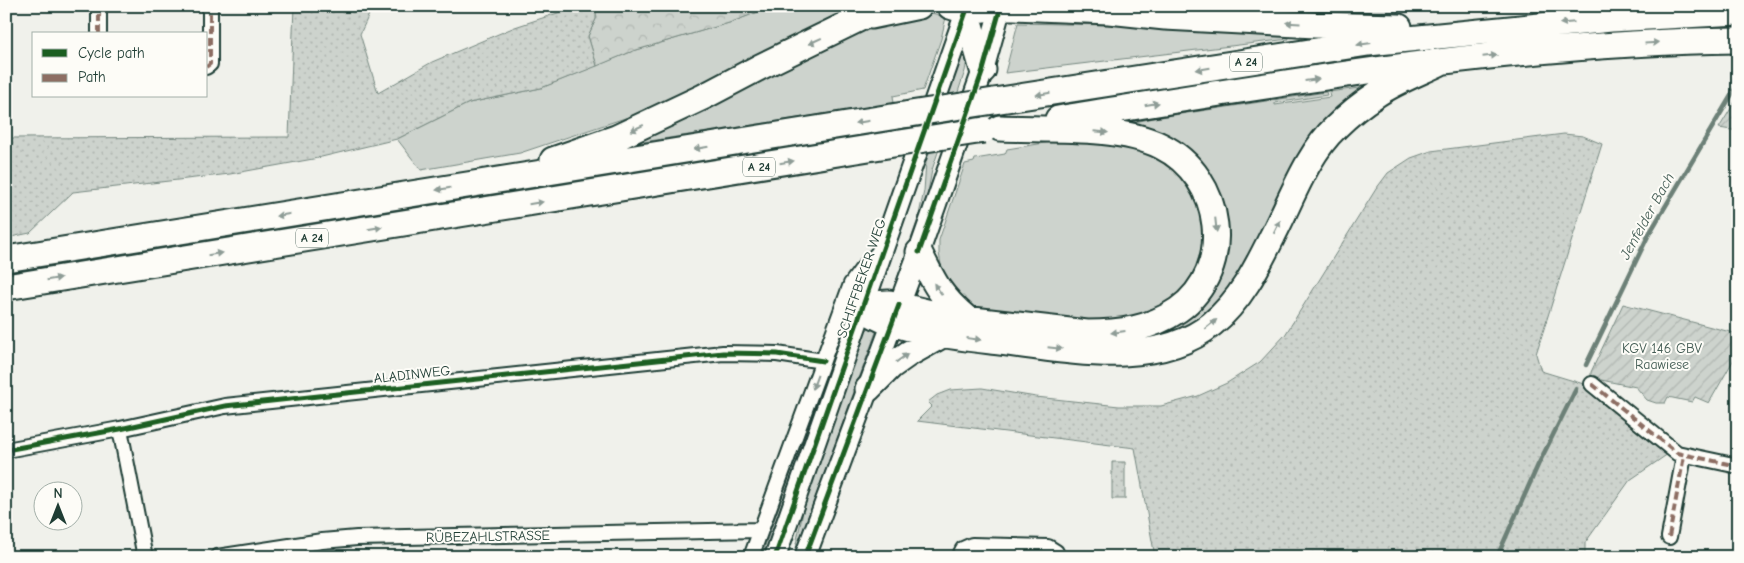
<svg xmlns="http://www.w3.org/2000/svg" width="1744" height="563" font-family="'Comic Neue',sans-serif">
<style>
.grass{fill:#cdd3cd;stroke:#768880}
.forest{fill:url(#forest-crowns);stroke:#768880}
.park{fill:url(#park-dots);stroke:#768880}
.garden{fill:url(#garden-furrows);stroke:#768880}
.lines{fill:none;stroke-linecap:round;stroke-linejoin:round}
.stream{stroke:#6c8077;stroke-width:4.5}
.street-casing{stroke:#1f3d34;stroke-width:18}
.secondary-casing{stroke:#1f3d34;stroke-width:24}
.highway-casing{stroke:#1f3d34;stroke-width:29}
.street{stroke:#fdfcf7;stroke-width:14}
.secondary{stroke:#fdfcf7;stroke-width:20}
.highway{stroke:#fdfcf7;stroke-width:25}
.highway-bridge-casing{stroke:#1f3d34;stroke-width:29;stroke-linecap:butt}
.highway-bridge{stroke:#fdfcf7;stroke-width:25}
.quiet{stroke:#8d6e63;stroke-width:4;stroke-dasharray:8 4;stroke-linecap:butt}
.cycleway-casing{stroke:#fdfcf7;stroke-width:8}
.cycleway{stroke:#1b5e20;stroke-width:5}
.oneway{fill:#8e9c96}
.labels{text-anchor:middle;stroke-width:4;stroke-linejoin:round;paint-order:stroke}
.shield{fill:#fdfcf7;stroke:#62766e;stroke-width:1}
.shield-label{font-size:12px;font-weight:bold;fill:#1f3d34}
.street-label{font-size:14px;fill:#1f3d34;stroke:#fdfcf7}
.park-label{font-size:14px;fill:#425b53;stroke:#fdfcf7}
.water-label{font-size:15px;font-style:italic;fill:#455e56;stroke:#fdfcf7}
</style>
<defs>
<pattern id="forest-crowns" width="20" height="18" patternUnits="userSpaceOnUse" patternTransform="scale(1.25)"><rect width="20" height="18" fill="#cdd3cd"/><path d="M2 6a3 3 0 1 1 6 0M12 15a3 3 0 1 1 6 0" fill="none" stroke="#b0b6b1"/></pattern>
<pattern id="park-dots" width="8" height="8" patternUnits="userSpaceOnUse" patternTransform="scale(1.25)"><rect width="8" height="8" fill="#cdd3cd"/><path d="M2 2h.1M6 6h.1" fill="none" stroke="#b0b6b1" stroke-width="1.8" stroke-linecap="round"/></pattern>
<pattern id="garden-furrows" width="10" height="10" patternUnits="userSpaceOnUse" patternTransform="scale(1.25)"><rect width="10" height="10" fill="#cdd3cd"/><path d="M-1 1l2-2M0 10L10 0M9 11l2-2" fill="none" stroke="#b0b6b1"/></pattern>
</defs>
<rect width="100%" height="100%" fill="#f0f1eb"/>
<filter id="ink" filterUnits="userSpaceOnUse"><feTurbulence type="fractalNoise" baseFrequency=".02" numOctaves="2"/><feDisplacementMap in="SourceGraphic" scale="10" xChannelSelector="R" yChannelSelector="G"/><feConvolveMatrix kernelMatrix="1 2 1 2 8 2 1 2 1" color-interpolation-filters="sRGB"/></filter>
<g filter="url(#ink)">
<!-- grass -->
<path class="grass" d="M774,6h90l-203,100 -141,47 -99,17 -24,-31 72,-36 72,-15 92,-37 96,-28z
M928,12l18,5 -5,22 -18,51 -30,6 1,7 -283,44 249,-119z
M1018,23l267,6 4,10 -284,34z
M965,44l3,11 -3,16 -33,99 -7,38 -30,85h-3l26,-74 6,-28 2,-29z
M1374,86l-164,230 -53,26 -79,-4 107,-27 34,-105 -94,-82 29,-6 172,-26 1,3 -52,8v2l55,-8 -1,-5z
M1057,141h51l54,17 36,36 10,45 -17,44 -32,27 -57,13 -135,-15 -24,-31 -4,-24v-13l26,-76 9,-2 1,-3 30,-5 2,-5z
M859,280l3,2 -98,275h-3z
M869,328l7,4 -78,213 -2,-1 6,-27 1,-17 57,-164z
M977,554h54l3,3h-60z"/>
<!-- forest -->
<path class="forest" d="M596,6h178l-45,17 -96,28 -36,15 -9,-30 8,-17z"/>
<!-- park -->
<path class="park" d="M294,6h79l-13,28 18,59 54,-31 83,-35 64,-21h17v13l-8,17 9,30 -56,22 -72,15 -72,36 -84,20 -83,15 -157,18 -43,41 -24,5v-100l283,-1z
M1196,6h273l-100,10z
M1564,134l19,2 19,8 -66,210 5,17 46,14 81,69 -38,26 -45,63v12h6v2h-436l-20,-109 -218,-27 15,-15 -4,-4 9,-7 13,-5 32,-2 54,9 83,9h42l37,-10 29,-13 33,-21 25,-27 91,-146 12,-16 23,-15 20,-7z
M1112,462h13v37h-13z"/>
<!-- garden -->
<path class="garden" d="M1738,97v34l-19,-3z
M1623,304l115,30v18l-29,51 -14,-6 -3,5 -24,-5 -3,6h-9l-9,-3 -11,-13 -45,-9v-6z"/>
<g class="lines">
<!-- stream -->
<path class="stream" d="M1586,365l63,-131 89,-150
M1497,557l41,-92 38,-76"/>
<!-- street casing -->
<g class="street-casing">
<path id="street" d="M99,34v-28
M206,67l4,-3v-58
M1592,384l85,69 61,13
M120,429l25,128
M6,450l114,-21 105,-23 498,-53 54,1 46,7
M1669,537l15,-81
M217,557l105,-16 35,-3 403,-8
M751,557l100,-273 11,-15 18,-18
M959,557l4,-8 9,-4 76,2 8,5 2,5"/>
</g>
<!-- secondary casing -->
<g class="secondary-casing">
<path id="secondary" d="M775,557l193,-551
M805,557l114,-305 64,-182 18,-64"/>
</g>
<!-- highway casing -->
<g class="highway-casing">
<path id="highway" d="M950,6l16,5 35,-4h13l95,4 56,6 150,8 84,2
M966,11l17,59
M871,16l48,-10
M994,101l374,-58 243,-24 127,-7
M1058,119c225,-36 452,-76 680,-79
M1000,128c47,2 119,-3 161,18 63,31 75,123 17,164 -28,19 -58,23 -91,23l-140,-16 -58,-14 -17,1 -9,3c23,24 104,31 137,35 66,8 157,28 212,-18 31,-25 48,-63 65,-97 16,-32 32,-75 59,-100 12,-12 27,-24 41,-33 19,-13 44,-22 64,-32
M553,160l63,-22 87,-41 57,-30 125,-61
M919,252c15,31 21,44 47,66
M6,259l904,-145
M6,287l894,-144
M868,389l23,-23 17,-12 34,-19"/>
</g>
<!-- street -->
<use href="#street" class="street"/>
<!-- secondary -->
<use href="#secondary" class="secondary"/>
<!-- highway -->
<use href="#highway" class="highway"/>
<!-- highway-bridge casing -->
<g class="highway-bridge-casing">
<path id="highway-bridge" d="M910,114l84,-13
M900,143l84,-13"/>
</g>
<!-- highway-bridge -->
<use href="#highway-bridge" class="highway-bridge"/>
<!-- quiet -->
<path class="quiet" d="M99,34v-28
M206,67l4,-3v-58
M1592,384l85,69 61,13
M1669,537l15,-81"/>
<!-- cycleway casing -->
<g class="cycleway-casing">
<path id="cycleway" d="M919,252l64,-182 18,-64
M6,450l114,-21 105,-23 498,-53 54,1 46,7
M775,557l193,-551
M805,557l94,-252"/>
</g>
<!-- cycleway -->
<use href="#cycleway" class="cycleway"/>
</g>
<!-- one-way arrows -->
<defs><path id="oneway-solid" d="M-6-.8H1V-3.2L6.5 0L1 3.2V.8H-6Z" transform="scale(1.25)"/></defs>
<g class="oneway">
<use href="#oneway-solid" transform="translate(1293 23) rotate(-177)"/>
<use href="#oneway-solid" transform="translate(1567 23) rotate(175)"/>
<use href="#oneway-solid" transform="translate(815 41) rotate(155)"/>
<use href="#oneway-solid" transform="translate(1652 43) rotate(-4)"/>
<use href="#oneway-solid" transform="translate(1364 44) rotate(172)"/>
<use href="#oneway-solid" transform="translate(1490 56) rotate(-6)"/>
<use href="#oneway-solid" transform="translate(1203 69) rotate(171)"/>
<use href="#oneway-solid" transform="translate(1312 80) rotate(-8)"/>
<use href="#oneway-solid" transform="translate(1043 94) rotate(171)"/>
<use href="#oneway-solid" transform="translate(1152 104) rotate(-9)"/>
<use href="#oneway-solid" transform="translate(862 122) rotate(171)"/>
<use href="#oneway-solid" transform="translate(637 128) rotate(155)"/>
<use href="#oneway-solid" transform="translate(1101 132) rotate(5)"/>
<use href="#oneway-solid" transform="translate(701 148) rotate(171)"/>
<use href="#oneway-solid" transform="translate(787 162) rotate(-9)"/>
<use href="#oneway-solid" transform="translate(443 189) rotate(171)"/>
<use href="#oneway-solid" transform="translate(536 203) rotate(-9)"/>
<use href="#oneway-solid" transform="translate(283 215) rotate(171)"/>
<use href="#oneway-solid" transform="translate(1216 225) rotate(84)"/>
<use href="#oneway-solid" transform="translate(1277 227) rotate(-64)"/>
<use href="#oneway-solid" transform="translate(375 228) rotate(-9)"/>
<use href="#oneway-solid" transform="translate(215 254) rotate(-9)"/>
<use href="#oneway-solid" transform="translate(54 279) rotate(-9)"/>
<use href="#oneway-solid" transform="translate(938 289) rotate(-126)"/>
<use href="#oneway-solid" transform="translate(1211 324) rotate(-38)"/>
<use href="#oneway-solid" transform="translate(1118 332) rotate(173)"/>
<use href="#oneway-solid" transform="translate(974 339) rotate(7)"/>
<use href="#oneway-solid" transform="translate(1055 348) rotate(6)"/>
<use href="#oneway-solid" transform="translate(902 358) rotate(-36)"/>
<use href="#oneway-solid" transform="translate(815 382) rotate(110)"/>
</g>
</g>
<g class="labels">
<!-- shield labels -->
<g class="shield">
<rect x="1230" y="52.5" width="32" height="19" rx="4"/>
<rect x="743" y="157.5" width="32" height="19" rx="4"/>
<rect x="296" y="228.5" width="32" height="19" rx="4"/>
</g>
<g class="shield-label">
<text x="1246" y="66">A 24</text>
<text x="759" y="171">A 24</text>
<text x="312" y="242">A 24</text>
</g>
<!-- street labels -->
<g class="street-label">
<text transform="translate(861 278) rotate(-71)" y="5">SCHIFFBEKER WEG</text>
<text transform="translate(412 374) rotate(-6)" y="5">ALADINWEG</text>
<text transform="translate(488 536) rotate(-1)" y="5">RÜBEZAHLSTRASSE</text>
</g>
<!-- park labels -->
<g class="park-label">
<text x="1662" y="353">KGV 146 GBV<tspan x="1662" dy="16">Raawiese</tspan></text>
</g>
<!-- water labels -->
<g class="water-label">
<text transform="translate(1647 216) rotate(-61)" y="5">Jenfelder Bach</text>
</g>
</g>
<!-- margin -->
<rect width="1744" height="563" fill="none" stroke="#fdfcf7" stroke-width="25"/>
<rect x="12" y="12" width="1719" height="538" fill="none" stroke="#1f3d34" stroke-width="2" filter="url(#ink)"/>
<!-- legend -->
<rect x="32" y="32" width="175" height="65" fill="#fdfcf7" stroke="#a4b0a9"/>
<rect x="42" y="49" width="25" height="8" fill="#1b5e20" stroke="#a4b0a9"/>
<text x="78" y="58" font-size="15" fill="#1f3d34">Cycle path</text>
<rect x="42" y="74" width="25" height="8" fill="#8d6e63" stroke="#a4b0a9"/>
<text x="78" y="82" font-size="15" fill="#1f3d34">Path</text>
<!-- north arrow -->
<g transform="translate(58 506)"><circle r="24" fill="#fdfcf7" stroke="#a4b0a9"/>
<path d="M0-4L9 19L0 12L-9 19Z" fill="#1f3d34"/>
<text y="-8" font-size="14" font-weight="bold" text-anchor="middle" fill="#1f3d34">N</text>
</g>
</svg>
